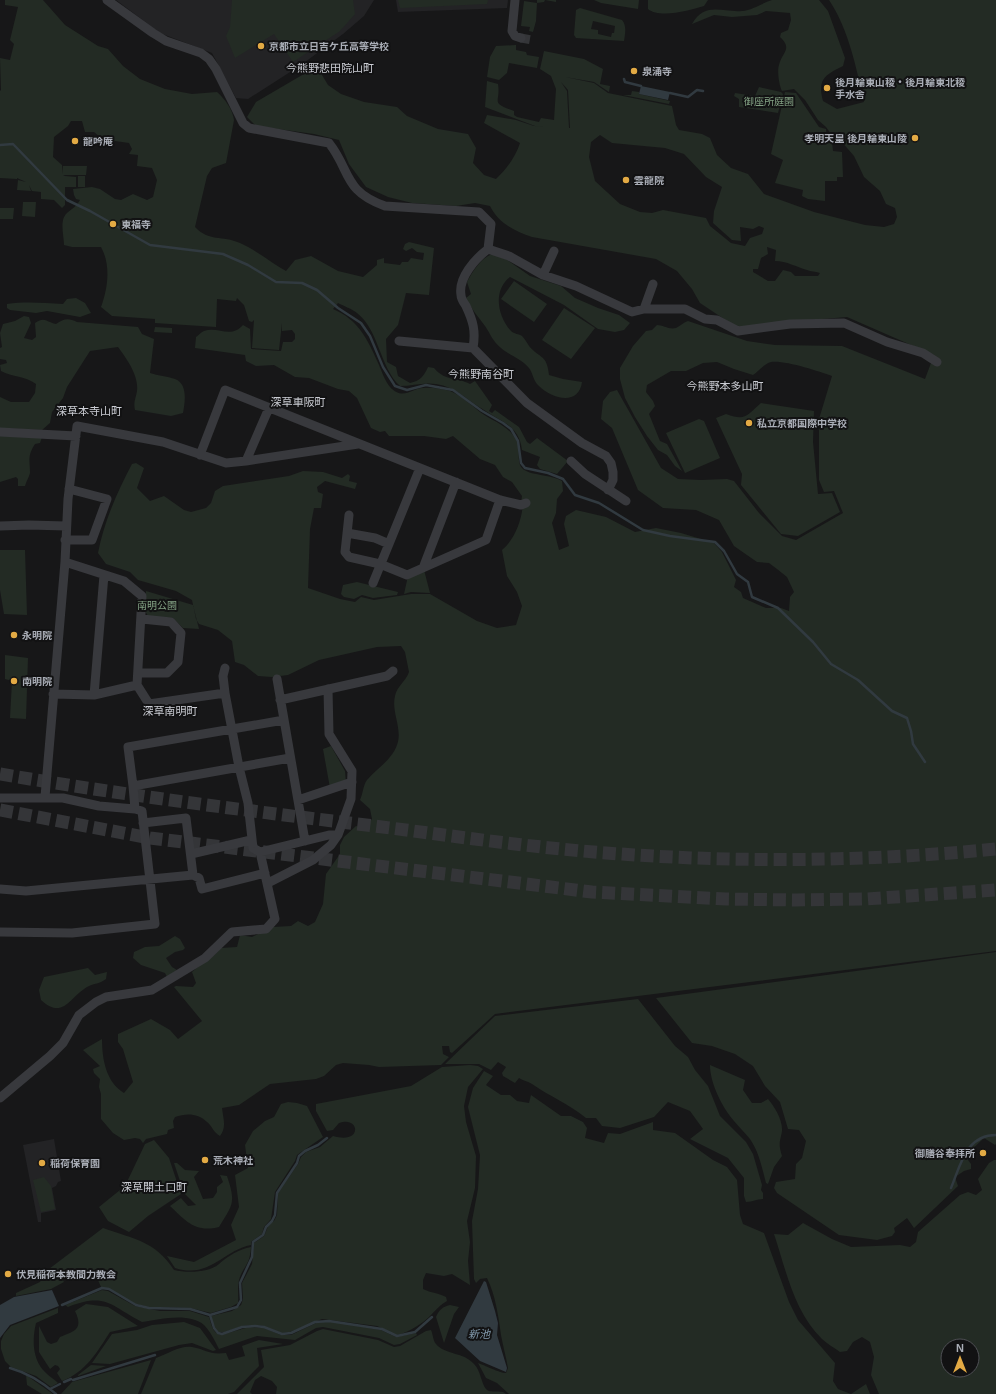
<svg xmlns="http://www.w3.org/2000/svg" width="996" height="1394" font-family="Helvetica,'Noto Sans JP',sans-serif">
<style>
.built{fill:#232325}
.green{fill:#232b24;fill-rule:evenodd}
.water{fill:#313a40}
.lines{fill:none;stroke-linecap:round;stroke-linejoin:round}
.stream{stroke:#313a40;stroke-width:2.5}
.minor-tunnel{stroke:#343538;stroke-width:9;stroke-dasharray:9 4.5;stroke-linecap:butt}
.highway-tunnel{stroke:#343538;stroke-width:13;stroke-dasharray:13 6;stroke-linecap:butt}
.minor{stroke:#38393d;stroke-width:9}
.poi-dot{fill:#e3aa44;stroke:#121213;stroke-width:1.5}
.labels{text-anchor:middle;stroke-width:4;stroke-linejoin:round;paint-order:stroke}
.poi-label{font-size:10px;font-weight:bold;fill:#aaaeb7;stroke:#121213;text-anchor:start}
.park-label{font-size:10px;fill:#83a184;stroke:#121213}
.neighbourhood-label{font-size:11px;fill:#cbcdd4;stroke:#121213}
.water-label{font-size:11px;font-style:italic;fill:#849caf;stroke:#121213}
</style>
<rect width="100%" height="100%" fill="#171718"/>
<!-- built -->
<path class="built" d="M116,0h258l-10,16 -21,18 -42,31 -53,34 -12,-1 -24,-45 -52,-20z
M396,0h112l-1,8 -109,4z
M54,1139l7,42 -3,1 -2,4 -4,2 4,22 -15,3v9h-3l-15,-77z"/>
<!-- green -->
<path class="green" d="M5,0h38l22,25 33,21 10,3 15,17 17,13 25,10 27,5 25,-2c8,7 16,18 17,28l-8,43 -14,5 -5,8 -12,51c14,15 27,8 45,16 16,7 30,19 46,28l9,-11 16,-4 27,15 25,6 14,-12v-5l7,-2v5l16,2 2,-3h6l3,-4 12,2 1,-7 -7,-1 -5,-4 -6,3 -3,-2 2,-5 4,-2 25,6 -5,47 -23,-2 -8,32 -12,14 1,23 9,5 2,9 12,7c10,-2 14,-7 18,-16l6,1c12,14 23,9 36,16l5,-3 17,24 -3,6 3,2 3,-3 24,17 8,15 3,2 7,-6 31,23 -11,13 -17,-5 -3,-4 3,-8 -18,-7c-3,-25 -21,-28 -38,-40 -17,-10 -28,-23 -48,-26 -13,-2 -24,2 -36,2 -20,-18 -21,-56 -43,-73 -5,-4 -13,-7 -19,-10l-5,6c26,11 35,31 46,56 3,7 6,16 11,22 13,14 22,1 33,1 7,-1 21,1 27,3 12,5 20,13 30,21 14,10 28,13 37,29 4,8 -1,20 5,27 7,8 29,6 40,13l1,10 -6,8 -1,14 -4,10 7,27 10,-4 -5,-22 2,-8 10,-6 30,7 29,15 21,-4 25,5 33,10 8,9 14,28 -2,7 7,5 2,6 23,10h15l8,3 1,-14 4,-5 -7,-15 -10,-8 -8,-6 -12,-1 -23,-16 -15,-26 -23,-10 -33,-2 -25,-18 -26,-62 -11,-9 2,-18 7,-9 7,-2 44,78 17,11 23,1 26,-1 7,2 25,32 23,23 14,4 47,-27 -9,-22 -10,1 -5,-12v-61l13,-43c-14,-5 -47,-16 -61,-14 -6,1 -12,9 -18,13l-19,-6 -17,-7 -14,1 -17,8h-15l-24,14 -1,7 7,9 2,5 -6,8 11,27 7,3 15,27 -7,-5 -8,-11 -9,-5 -11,-14 -12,-19 -10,-19 -5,-19v-11l13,-22 13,-15 6,-1 5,-5c6,0 12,5 19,3 4,-2 8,-6 12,-7l59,20 28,4 67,1 83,33 9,-24 -87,-38 -73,6 -29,5 -9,-1 -36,-24 -8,-14 -15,-18 -21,-12 -124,-22c-17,-6 -33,-13 -42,-31l-15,-3 -19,3 -44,-3 -24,-6 -22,-10 -17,-23 -10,-24 -25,-6 -58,-8 -9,-9 9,-15 53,-31 10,-1 9,15 13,9 23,8 33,5 10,9 31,13 30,5 8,14 -3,15 11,12 12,4c10,-9 20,-23 24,-36l-36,-20 3,-8 29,5 18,6 36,2 -2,-38 -7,-8 6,9 2,37 -34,-2 -50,-19 2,-26 11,3c3,19 -9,18 16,27v4l3,2 22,5 2,-4 13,2 2,-31 -5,-13 -11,-7 4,-18 40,8 19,10 -3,15 10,2 -1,6 -15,-10 -29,-5 29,6 14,10 64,13 4,19 3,5 23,4 8,4 7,17 14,13 17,6 16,20 50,18 51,13 19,2 10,-3 3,-7 -2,-9 -9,-4 -6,-13 -16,-14 -10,-21 -13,-15h-5l-10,-14 -8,-7 -13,-20 -11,-11 -12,2c-3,-6 -5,-20 -3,-26 3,-13 14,-16 1,-28l1,-4 7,-3 3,-10 -1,-7 -24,-2 -9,4 -25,2 -18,-2 -22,9c13,-23 31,-11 50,-13 11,-1 20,-8 30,-11 12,0 34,0 47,0l9,11 17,47 -2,8c-18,9 -26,13 -20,35l14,8 27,-7c-8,-35 -15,-72 -35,-102h167v951l-501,63 -43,39 -2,-1 -1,-6h-7l1,8 6,3 -8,8 -62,2 -10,-2 -26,-2 -7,2 -12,11 -8,3 -46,5 -31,21 -17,3c1,10 5,19 -2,28 -7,-4 -7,-9 -13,-14 -9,-9 -21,-9 -32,-5l-2,4 1,7 -6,2 -1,4 -21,5 -3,4 -3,-4 -5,-1 -11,2 -11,-7 -12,-14v-25l-2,-7 1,-8 -6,-6 -1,-4 7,-3 -17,-16 19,-11c0,20 4,43 22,54l9,-11 -10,-33 -5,-7v-8l33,-15 19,11 8,9 24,-18 -28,-34 2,-1 17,1 3,-4 -4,-11c10,-9 20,-13 29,-24l16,-1 3,-12 12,2 21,-10 18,-1 7,-5 10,5 7,-4 8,-18 3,-30 14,-20v-9l4,-8 12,-11 8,2 8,-9 -2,-10 -10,-9c3,-6 3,-15 7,-20 11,-13 24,-19 30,-35 6,-16 -6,-33 -2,-49 2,-10 11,-15 14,-24l-4,-20 -4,-6 -24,1 -58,13 -31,15 -16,2 -14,-1 -14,-11 -9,-3 -3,-21 -14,-11 -19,-6 -3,-5 -4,-19 -16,-9 -38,-11 -8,-8 -24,-8 -8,-11c6,-31 19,-61 34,-89l4,-1 8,5 -7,20 13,13 14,-5 20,14 7,2 15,-4 5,-5 4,-12 8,-5 66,-10 14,-5 20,1 19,6 6,-4 2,2 -1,5 8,2 -2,6 -30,-8 -8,6 1,5 5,2 -2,14h-7l-4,21 -2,59 32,11 15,3 6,-5 13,3 37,-6h19l47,27 20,7 19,-3 6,-19 -5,-14 -10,-16 -5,-26c13,-11 20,-30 21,-47h-2l1,-7 -10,-14 -9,-5 -8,-12 -15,-6 -27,-23 -7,3 -22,-3h-35l-4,-5 -5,1 -9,-4 -14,-30 -8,-7 -11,-2 -29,-11 -14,-1 -21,-12 -18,1 -10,-5 -1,-6 -50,-7 1,-11c2,-1 5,-5 8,-6 14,-5 27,8 39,-6l7,4 1,20 30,2 2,-9h9l3,-3v-5l-3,-4 -10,1v-8l-3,27 -27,-2 2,-28 -2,2 -3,-1 -5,-16 -7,-7 -1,3 -19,-2 -1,28 -61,-4v-4l-43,-3 -11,-9c7,-19 10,-42 0,-60h-29l-8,-2c0,-9 -5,-25 3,-32 6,-5 9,-6 13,-13l-4,-1 -2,-4 -1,-6 19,-2 8,2 15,10 6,1 12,-6 14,6 6,-3 4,-17 -5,-12 -15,-2 1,-11 -9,-1 3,-5 -3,-6 -14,-2 -3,5 -2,-7 -10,-2 -6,-5h-9l-3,-11h-11l-3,5 -14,11 -1,20 9,8 1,9v-8h24l-1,9h-23l2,1v29l-3,3 -8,-8 -13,-1v-7l-9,-1 -3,-6 2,6 -14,-1 1,-10 8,2 -9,-4v1l-17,-1v-87l1,-1 -1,-32 10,2 4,-16 -4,-4 8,-33 -13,-2zM600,135l12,8 53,5 19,6 22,23 16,10 -8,24 -1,12 19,17 9,1 -1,-14 13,2 6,-3 5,2 -2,6 -12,4 -5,8 -14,-3 -21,-17 -4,-8 -43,-8 -11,3 -12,-1 -20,-8 -25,-23 -6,-24 2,-15zM767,247l9,3 -1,11c12,0 21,6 32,9 4,2 8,1 13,3l-2,3h-23l-4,-4 -8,-2 -8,11h-7l-15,-9v-3h5l3,-11 7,-4z
M232,0h121l2,14 -15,17 -47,31 -19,-28 -39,24 -9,-22 4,-9z
M398,0h90l-1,4 -87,4z
M537,0h19v2l-11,-2 -1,2 -7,1 -1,18 -3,11 -4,-1 1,-4 -9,-1 3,-25 13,2z
M594,0h45l-1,9 -37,-6z
M648,0h60l-4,6c-13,4 -44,13 -56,3z
M580,8l42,12c5,6 3,14 2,21l-48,-3 -2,-3 2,-25zM593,21l22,5 -1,7h-2l-1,4 -13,-3v-4l-7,-1z
M516,45v5l10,2 1,3 12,2 -2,11 -28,-5 -2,10 -8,7 -12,-3 3,-20 6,-11z
M759,87l22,5 2,2 -5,19 -39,-6v-8l-5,-3 1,-3 20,3z
M632,91l7,1v2l31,7 -1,3 -46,-9h8z
M785,92l11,1 23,34 7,2 1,12 5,1 1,9 9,1 1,25h-6v4h-12v20l-17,-2 -6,-3 1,-6 -28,-7 8,-23 -12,-6z
M65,176l11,1v10h-11z
M78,176h7v11h-7z
M23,202h13l-1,15 -13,-1z
M0,208h14l-1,11h-13z
M492,254l11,3 27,19 31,10 14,12 23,10 21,7 11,8 -6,7 -9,2 -17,-3 -34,-24 -54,-28c-17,13 -13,39 1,54 3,3 8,3 11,5 3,3 5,7 7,10 11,13 18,8 20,29l14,4 19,3c-3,24 -30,17 -43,4 -6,-5 -6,-13 -10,-18 -7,-9 -20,-13 -28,-20 -8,-6 -11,-15 -16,-22 -7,-10 -14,-17 -19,-28l5,-4 -4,-12c6,-11 14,-24 25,-28z
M514,281l33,23 -13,18 -33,-23z
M76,298l9,5 6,10 -11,4 -33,-6 -11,2 -26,-3 -3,-2v-4c19,-3 37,-1 56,0l4,-5z
M564,308l31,20 -24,31 -29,-19z
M24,316l5,1 2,6 -7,15 8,2 4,-3 -1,-14c10,-7 11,-1 21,1 8,-6 13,-6 21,-2l61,5 4,7 12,5 -4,34c8,3 17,3 25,6 13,5 10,23 8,34l-12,3 -36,-6c-2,-8 1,-12 2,-19 2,-16 -11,-33 -19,-44l-28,4 -23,36 -4,11 -11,14 -2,11 -8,7 -42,-2v-31l11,5h18l6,-9 1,-9c-10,-8 -24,-7 -35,-13l-1,-6 7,-2 -1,-3 -6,-1v-11l2,-1 -2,-14 3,-9 12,-3z
M155,327l17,1v5l-18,-1z
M761,403l53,8 -1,31 5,52 14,-1 8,19 -42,24 -17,-2 -40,-49 1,-11 -26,-56 10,-4c20,7 20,2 35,-11z
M699,419l5,2 16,37 -35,15 -19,-40z
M0,435l42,2 -2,6 -5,1c-8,12 -5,17 -5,29 -1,4 -4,9 -5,13h-7v-7l-2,-2 -16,5z
M0,550h25l2,65 -23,-1 -4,-24z
M424,570l6,23 -19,-1 -7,2 4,-18z
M357,582l41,10 -1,3 -24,3 -11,-3 -8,4 -10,-2 -3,-3 2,-9z
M146,591l47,14 6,24 -16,-1 -10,-10 -25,-2 -3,-5z
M5,655l23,3 -2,61 -16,-1 2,-37 -7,-2z
M331,746l14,25 1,12 -16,5 -7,-39z
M175,936l5,3 5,9 -2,2 -8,2 -9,6 6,9 5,3 -10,7 -2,-4 -24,-8 -8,-7 1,-6 11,-5 14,-1z
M996,952v192l-1,1 -11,-7 -19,18 6,8v5l-7,2 -9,6 3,9 -44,42 -7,-10 -13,10 1,4 -3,4 -15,4 -38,-5 -62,-42 -3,-5 2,-6 19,-3 1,-15 6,-6 4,-17 -7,-11 -11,-1 -8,-27 -15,-16 -12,-20 -18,-12 -23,-8 -20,-3 -36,-45z
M88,968l7,7 12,-3 -1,7c-6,5 -12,4 -19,8 -18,11 -24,33 -46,13l-2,-10 5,-13z
M638,999l37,47 13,11 7,13 13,16 12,30 26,26 7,12 9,31 -1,5 2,3v6c-7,0 -10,3 -17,3l-2,-6v-18l-16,-20 -38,-19 13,-10 -13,-18 -22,-9 -14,15 -34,11 -18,-2 -6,-8h-10c-17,-14 -37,-22 -54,-34 -4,-3 -9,-3 -13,-6l-4,5 -12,-7 -1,-3 4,-6 -8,-5 -7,8 -12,-6h-34l50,-48z
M470,1065l8,1 5,3 -15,18 -4,19 2,16 10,34 -1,32 -8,33 3,21 -2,19 2,24 -18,-11 -8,2 -18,-3 -3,7v9c8,4 16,4 23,8l1,4c-7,4 -10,8 -16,14 -7,8 -24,18 -34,20l-20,-9 -55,-7 -32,13 -8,1 -18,-7 -9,-1 -13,1 -17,6h-7l-4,-4 -3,-12 21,-5 9,-6 2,-6 -1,-16 10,-19 2,-21 10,-7 5,-12 5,-3 3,-6 1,-22 20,-29 3,-7 5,-5 14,-5 13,-11c30,9 27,-21 6,-13l-6,7 -6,1 -11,-20v-7l95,-18 31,-19z
M710,1065l35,15 -2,10 9,13h9l7,-4c6,7 15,21 14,32 -2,12 -4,11 0,25l-8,11 -6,17 -2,-1c-4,-15 -7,-31 -16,-44 -5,-6 -11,-12 -16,-18 -12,-14 -24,-38 -24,-56z
M484,1071l9,5 -7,9 15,10h9l7,6 12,2 2,-8 30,21h10l12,6 4,6 -2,10 19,5 4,-10 12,1 33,-12v8l22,3 38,27 14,7 10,13 3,35 3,9 21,9 25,69 9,18 37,43 -2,18 5,8 13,5 15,-10 4,10h-361l-12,-11 -11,-5 -8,-15c6,2 24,11 28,10l2,-5c-2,-11 -5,-22 -7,-33 -3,-20 -5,-38 -14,-57l-7,1 -4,4 -2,-4 -2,-58 6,-32 2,-34 -12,-48 5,-19z
M288,1102l9,1 10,3 16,31 -26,18 -2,6 -20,31 -4,27 -7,8 -2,7 -11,8v3c-29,6 -41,34 -76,23l-8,-12 27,6 42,-22 -5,-15 8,-18 -4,-32 13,-7 -3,-23 8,-14 12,-10 9,-4 7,-13z
M154,1140l15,18 12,36 -33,22 -19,16 -21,-11 -9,-14 26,-21 20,-42z
M994,1160h2v234h-117l-8,-19 3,-18 -4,-15 -8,-5 -9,5 -6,9 -7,1c-5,-4 -13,-8 -18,-13 -28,-27 -36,-69 -48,-105l14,1 15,-12 29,16 19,8 49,-2 10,2 6,-5 2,-10 42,-37 8,-3 8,3 6,-5 -4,-11 11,-16zM948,1346h24v24h-24z
M174,1163h3l8,7 14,1 -5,6 9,22 10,-1 4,-6v-5l6,-5 -3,-7 7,1c9,27 6,28 -8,51 -24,6 -33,-6 -49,-21l11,-8 7,8 8,-1 -12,-12z
M44,1177l7,9 4,23 -14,3 -8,-32z
M103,1228c31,11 52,13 71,42 12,3 35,3 45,-6 9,-8 20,-15 32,-17 -1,19 -8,19 -12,33 -2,8 0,16 -1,23l-7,4 -20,6 -21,-5 -41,-1 -13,-3 -27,-15 -8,-2 -7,-16 -17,6 -7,-8 -10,6 4,7 -13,7 -35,7v-3l24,-11 5,-10z
M102,1290l6,1 27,15 25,5h30l19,6c3,8 3,16 12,18l28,-8 15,1 17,7h10l25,-12 13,-2 52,9 15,7 20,-4 1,2 -17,9 -6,1 -15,-7 -56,-11 -7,1 -21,12 -38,-4 -38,13c-4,-8 -9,-18 -15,-24 -14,-13 -45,-6 -62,-3 -32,-16 -35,-30 -74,-15l-3,-2z
M86,1304l22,3 30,19 -28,6c-13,20 -24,40 -48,49l-5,-8 3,-4 -2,-3 -3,-1 -5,4 -11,-17v-26l8,16 4,2 6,-2 3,-5c14,-6 24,-7 15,-26z
M450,1305l9,2 -5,7 -10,29 -8,-26c3,-7 6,-10 14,-12z
M58,1308v5l-22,10c-4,17 -4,37 10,50 4,4 8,6 12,10l-7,4 -15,-11 -25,-9 -6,-6 -4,-12v-8l3,-7 7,-8z
M184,1322l16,6 16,22 -3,1 -21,-8 -13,2 -69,19 -18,-1 20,-29 25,-4 15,-5z
M323,1329l55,11 16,7 6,-1 26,-15 5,-1c2,4 2,11 5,14 9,11 28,8 38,20 7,7 7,19 12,25 4,5 15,0 20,5h-230l1,-7 -5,-6 -11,-5 -6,4 -5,12 2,2h-15l27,-27 -3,-17 29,-5 27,-14z
M259,1340l24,4 -26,4 2,18 -25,26 -6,2h-87l15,-36c11,-4 25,-13 36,-11 16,3 16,8 34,6l3,7 16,-4 -3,-10z
M151,1360l-13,34h-77l11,-12z
M91,1365l15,1 -28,10v-1z
M26,1375l27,19h-11l-15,-9z"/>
<!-- water -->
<path class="water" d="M641,86l29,6 -2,8 -29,-6z
M770,96v6l-8,3 -10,-1 2,-4 9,1z
M484,1281l2,1 9,29 3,12 -1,12 10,33 -1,4 -26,-11 -25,-23z
M52,1290l7,16 -49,19 -10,13v-33l14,-8z"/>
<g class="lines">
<!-- stream -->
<path class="stream" d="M624,79l1,3 16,4
M670,93l18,4 9,-7 6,1
M0,145l13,-1 54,56 23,11 60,34 73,9 25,11 28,17 26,1 15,7 21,18 23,15 9,13 13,31 12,19 12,4 19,-5 27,5 29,21 21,12 8,6 7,12 3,22 4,5 23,5 15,6 12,16 24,8 44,27 27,6 45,6 9,9 13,23 11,8 4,15 26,11 35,34 18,22 27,16 34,31 15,7 4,13 2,13 12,18
M951,1188c10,-24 15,-53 45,-53
M62,1305l40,-17 7,1 27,16 13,3 41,1 20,6 27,-8 4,-7 -1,-17 12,-26 1,-15 10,-7 3,-8 6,-6 3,-6 2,-22 20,-30 2,-7 6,-5 13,-6 9,-7
M210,1315l4,13 4,5 4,1 20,-7 13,-1 9,1 18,7 9,-1 24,-11 14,-1 53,8 15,7 18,-4 17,-15
M10,1368c18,5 32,14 46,26
M73,1380l82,-25
M64,1382l7,-3
M50,1389l10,-5"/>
<!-- minor-tunnel -->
<path class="minor-tunnel" d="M521,38l11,2"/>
<!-- highway-tunnel -->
<path class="highway-tunnel" d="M0,774c124,21 249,37 374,52 73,9 146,20 220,26 134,11 268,10 402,-3
M0,810l150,28 442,54 134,7 70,1 70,-1 130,-9"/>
<!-- minor -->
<path class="minor" d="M107,0l46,33 13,8 35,12 8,6 7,10 27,54 6,5 80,15c22,28 14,48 56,63l94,6 12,12 -3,25c-13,10 -30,29 -27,46 0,4 3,8 5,11 7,15 10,25 7,42l54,55 55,40 24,13 5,7 2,9v8l-5,10
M515,0l-3,31 3,5 6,2
M488,249l21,7 34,19 33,11 56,26 12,-3h41l20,10 12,1 21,11 52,-7 54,-1 43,19 36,11 14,9
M543,275l11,-24
M644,309l9,-25
M399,341l74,7
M0,432l76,4
M200,455l25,-65 275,110 21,5 5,-2
M246,461l23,-53
M571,461l14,13 41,27
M349,515l-4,37 4,5 31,7 27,11 79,-35 14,-40
M0,526l29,-1 37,1
M347,533l28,5 14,6
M65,540h27l15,-41 -38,-10
M65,562l59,19 18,15 -5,89 12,19 76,-11 14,74 9,36 5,45 7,4 69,-17h9
M423,568l33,-86
M373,583l47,-115
M225,668l-2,8 2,17
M138,673h29l11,-11 3,-29 -10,-11 -29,-3
M277,679l28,162
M53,694l41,1 43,-10
M94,695l10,-120
M280,700l107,-24 6,-5
M133,786l-5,-39 156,-27
M45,797l20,-235 3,-63 9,-73 86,16 63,21 20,-2 112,-17
M0,798h63l36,8 36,3 7,2 13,113 -83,9 -72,-1
M298,800l54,-18
M135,809l-2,-23 157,-28
M143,823l43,-5 7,57
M191,854l60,-14
M268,883l45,-23 18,-15 7,-10 13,-36 1,-28 -23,-37 -1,-45
M0,889l26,2 167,-16 6,3 3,11 63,-16
M0,1098l50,-42 13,-13 16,-28 17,-13 10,-5 46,-7 53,-32 27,-26 34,-3 9,-10 -15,-67"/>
</g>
<!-- markers -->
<g class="poi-dot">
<circle cx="261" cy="46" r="4"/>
<circle cx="634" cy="71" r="4"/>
<circle cx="827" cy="88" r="4"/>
<circle cx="915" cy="138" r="4"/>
<circle cx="75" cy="141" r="4"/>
<circle cx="626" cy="180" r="4"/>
<circle cx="113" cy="224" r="4"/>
<circle cx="749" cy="423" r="4"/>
<circle cx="14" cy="635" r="4"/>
<circle cx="14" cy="681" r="4"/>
<circle cx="983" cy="1153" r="4"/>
<circle cx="205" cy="1160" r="4"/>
<circle cx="42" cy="1163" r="4"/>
<circle cx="8" cy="1274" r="4"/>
</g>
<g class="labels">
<!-- poi labels -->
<g class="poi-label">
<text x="269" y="50">京都市立日吉ケ丘高等学校</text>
<text x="642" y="75">泉涌寺</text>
<text x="835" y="86">後月輪東山稜・後月輪東北稜<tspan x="835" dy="12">手水舎</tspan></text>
<text x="907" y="142" text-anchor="end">孝明天皇 後月輪東山陵</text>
<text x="83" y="145">龍吟庵</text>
<text x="634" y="184">雲龍院</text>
<text x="121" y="228">東福寺</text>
<text x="757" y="427">私立京都国際中学校</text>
<text x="22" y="639">永明院</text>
<text x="22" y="685">南明院</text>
<text x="975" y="1157" text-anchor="end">御膳谷奉拝所</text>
<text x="213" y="1164">荒木神社</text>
<text x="50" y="1167">稲荷保育園</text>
<text x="16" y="1278">伏見稲荷本教間力教会</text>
</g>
<!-- park labels -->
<g class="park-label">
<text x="769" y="105">御座所庭園</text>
<text x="157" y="609">南明公園</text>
</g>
<!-- neighbourhood labels -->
<g class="neighbourhood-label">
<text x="330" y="72">今熊野悲田院山町</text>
<text x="481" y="378">今熊野南谷町</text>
<text x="725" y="390">今熊野本多山町</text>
<text x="298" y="406">深草車阪町</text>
<text x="89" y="415">深草本寺山町</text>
<text x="170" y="715">深草南明町</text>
<text x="154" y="1191">深草開土口町</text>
</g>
<!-- water labels -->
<g class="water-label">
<text x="479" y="1338">新池</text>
</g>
</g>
<!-- north arrow -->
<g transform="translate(960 1358)"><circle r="19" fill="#121213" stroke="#4f5055"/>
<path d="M0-3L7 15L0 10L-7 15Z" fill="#e3aa44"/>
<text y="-6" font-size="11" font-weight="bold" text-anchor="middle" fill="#aaaeb7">N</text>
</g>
</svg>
